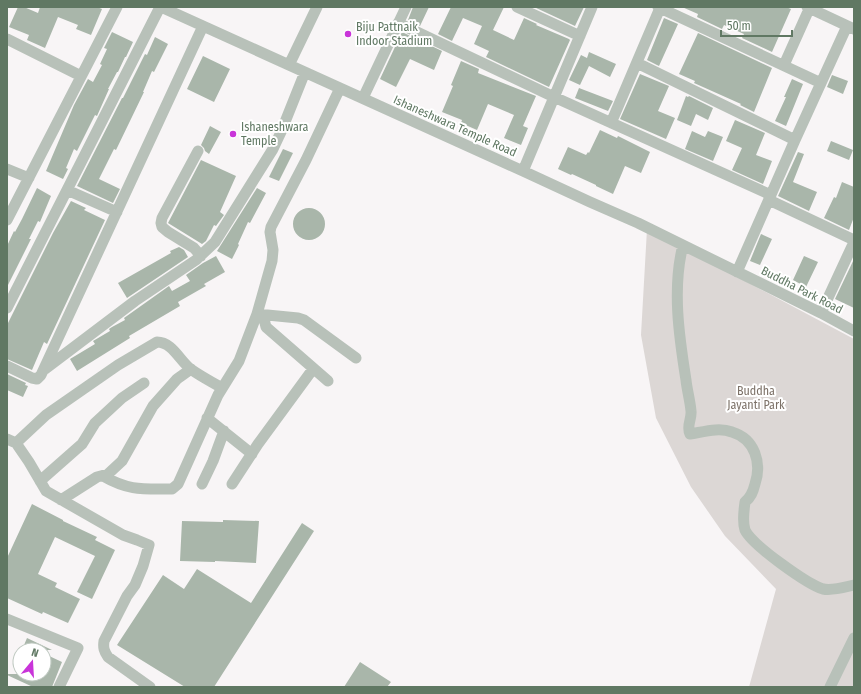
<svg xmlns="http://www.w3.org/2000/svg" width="861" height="694" font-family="'Fira Sans Condensed',sans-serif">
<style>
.green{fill:#dcd7d5}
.building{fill:#a9b6aa}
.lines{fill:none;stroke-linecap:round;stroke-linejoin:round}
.street{stroke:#b8c1b9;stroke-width:11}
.poi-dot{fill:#c934d9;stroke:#fff;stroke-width:1.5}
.labels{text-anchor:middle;stroke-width:4;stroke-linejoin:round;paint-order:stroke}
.poi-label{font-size:12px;fill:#607863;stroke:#fff;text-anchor:start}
.street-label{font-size:12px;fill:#607863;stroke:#fff}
.park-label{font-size:12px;fill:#7c7167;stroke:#fff}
</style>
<rect width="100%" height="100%" fill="#f8f5f6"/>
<!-- green -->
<path class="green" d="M647,229l207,110v348h-105l27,-98 -51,-53 -34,-49 -35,-69 -15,-83z"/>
<!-- building -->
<path class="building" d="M18,7h6l14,6 2,-6h57l5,2 -11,26 -15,-6 2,-4 -20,-8 -13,31 -18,-8 2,-5 -20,-8z
M413,7h16l-9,19 -12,-6z
M451,7h53l-11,23 21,10 10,-22 13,6 -1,1 33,14 1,1 -21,47 -63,-30 3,-6 -15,-7 8,-18 -19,-8 -11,23 -14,-7z
M534,7h50l-9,19z
M682,7h104l5,2 -19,43 -30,-14 2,-4 -20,-9 -2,4 -25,-12 1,-3z
M664,18l14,6 -19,42 -12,-6z
M112,32l21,10 -7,15h-1l-7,15h-1l-9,17h1l-12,27 -2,-1 -18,36 -3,-2 -8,19 2,1 -5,10 -17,-8 28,-66 14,-26 5,3 9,-17 -2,-1 7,-15 -3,-1z
M402,32l40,19 -8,19 -24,-11 -14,28 -16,-8z
M698,33l74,35 -18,44 -14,-7 1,-1 -47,-21 1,-2 -16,-7z
M155,37l13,7 -14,28 -2,-1 -9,21h1l-28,58 -2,-1 -15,30 21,10 -7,14 -36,-17 45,-88h1l22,-44 2,1z
M589,52l27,12 -6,13 -21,-11 -9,19 -11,-5 12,-25 6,3z
M203,56l27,13 -16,33 -27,-13z
M461,61l18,8 -1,4 58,23 -13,30 5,2 -7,17 -17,-7 10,-23 -26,-11 -11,26 -16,-7 1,-3 -20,-8 11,-26 -2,-1z
M640,74l29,12 -11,25 17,7 -9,21 -46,-20z
M832,75l16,6 -5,13 -16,-7z
M792,79l11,5 -17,42 -11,-5 11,-24h-2z
M579,88l34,13 -5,10 -33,-13z
M686,96l2,1 1,-1 24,12 -5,12 -12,-6 -5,12 -14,-6z
M735,120l30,13 -9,22 16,6 -9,23 -31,-14 10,-22 -16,-7z
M210,126l11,6 -12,22 -4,-3 -1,-3 -3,-3z
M600,130l17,8 1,-2 32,16 -9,21 -16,-7 -12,28 -17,-8v-1l-24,-11 -1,1 -13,-6 10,-22 18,8 2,-3 1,1z
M692,131l13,6 3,-6 15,6 -10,24 -28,-12z
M831,141l22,9 -4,10 -22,-9z
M283,149l10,4 -14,28 -10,-4z
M798,152l6,2 -11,28 24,10 -8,19 -31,-15z
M201,160l35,16 -16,36 4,3 -8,11 -2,-1 -8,16 -4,3 -34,-21z
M842,182l12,5v30l-5,13 -25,-12 10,-21 2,1z
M37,188l14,8 -11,26 -2,-1 -9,18h2l-24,48v-41l7,-15 1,1 7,-13z
M257,188l9,5 -16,30 -2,-1 -10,22 1,1 -7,14 -15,-8z
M71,201l15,7 -2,2 21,10 -58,124 -3,-2 -12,28 -25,-11v-34l46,-92z
M293 224a16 16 0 1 1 32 0a16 16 0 1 1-32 0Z
M761,234l11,5 -12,26 -10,-4z
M179,247l5,3 4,7 -61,41 -9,-15 53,-30 -1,-2z
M216,256l9,16 -21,12 2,2 -28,16 2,4 -51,30 1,2 -53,33 -7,-12 25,-15 -2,-3 17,-10 -1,-2 3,-2 13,-7 -1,-2 45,-32 3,5 18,-10 -4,-6 17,-12z
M804,256l14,6 -12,25 -13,-7z
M854,259v49l-19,-9z
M7,374l19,9 -1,2 3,1 -5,11 -16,-7z
M32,504l31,16v1l34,16 -2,3 20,10 -23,49 -15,-7 18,-36 -40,-19 -17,37 19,9 -2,4 25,12 -12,24 -25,-11 -1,2 -35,-16v-40z
M223,520l36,1 -3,42 -41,-2v1l-35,-1 2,-40 41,1z
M302,523l12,8 -100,156h-29l-68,-42 46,-70 21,14 13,-20 54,34z
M27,638l25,12h-30z
M47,655l15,7 -10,25h-19l-26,-12v-1h37v-13z
M360,662l31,20 -4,5h-43z"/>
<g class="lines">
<!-- street -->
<path class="street" d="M161,7l362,164 67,31 48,21 183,90 33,18
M517,7l63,29
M658,7l163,76
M807,7l47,22
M398,23l156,74 217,98
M7,39l74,37
M637,63l158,77
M289,65l28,-58
M784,65l26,-58
M363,98l43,-91
M611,123l49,-115
M198,151l-36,67 -1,5 1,4 6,5 26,16 7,8
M7,169l22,9
M523,171l69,-164
M67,190l50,22
M769,200l85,40
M7,220l110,-213
M683,245c-11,43 -4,91 3,135 1,10 4,20 5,31 1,8 -5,15 -1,23 13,-2 29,-7 42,-2 23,7 30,31 23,52 -2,8 -4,13 -10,18 -1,9 -3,19 0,28 7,15 62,54 78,59 10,2 22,-2 31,-4
M737,272l58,-132 52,-114
M7,308l153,-301
M821,313l33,-71
M257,314l41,4 6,2 52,38
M263,315l3,12 62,54
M7,366l25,12 5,1 4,-4 162,-349
M45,369l90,-68 61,-41 19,-18 58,-93 8,-17 24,-60
M207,418l45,36
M7,439l9,4 13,19 17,29 77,44 14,5 12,5 -6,21 -8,19 -8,11 -23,45c-1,7 0,10 4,16l42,30
M16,443l30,-28 72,-50 39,-23c16,0 23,20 35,28 10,7 20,12 30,18
M103,476c26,15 40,13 69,13l6,-5 40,-89 21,-34 18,-47 15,-53 1,-11 -3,-18 1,-5 35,-67 34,-72
M40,481l42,-37 13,-21 27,-25 22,-15
M202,484l11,-23 11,-30
M232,484l26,-40 55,-75
M61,500l36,-23 11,-3 14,-13 31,-55 24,-27 14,-10
M7,619l71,29 -19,39
M830,687l24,-49"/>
</g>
<!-- markers -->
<g class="poi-dot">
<circle cx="348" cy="34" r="4"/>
<circle cx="233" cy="134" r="4"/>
</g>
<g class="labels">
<!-- poi labels -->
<g class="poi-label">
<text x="356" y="31">Biju Pattnaik<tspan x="356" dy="14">Indoor Stadium</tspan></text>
<text x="241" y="131">Ishaneshwara<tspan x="241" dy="14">Temple</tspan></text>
</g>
<!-- street labels -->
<g class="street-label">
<text transform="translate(455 126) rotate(24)" y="4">Ishaneshwara Temple Road</text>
<text transform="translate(802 290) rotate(27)" y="4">Buddha Park Road</text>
</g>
<!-- park labels -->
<g class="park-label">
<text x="756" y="395">Buddha<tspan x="756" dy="14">Jayanti Park</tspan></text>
</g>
</g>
<!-- border -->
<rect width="861" height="694" fill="none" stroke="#607863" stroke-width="16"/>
<!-- north arrow -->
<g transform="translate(32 662) rotate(18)"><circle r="19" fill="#ffffff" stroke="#bfc9c1"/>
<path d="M0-3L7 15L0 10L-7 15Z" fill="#c934d9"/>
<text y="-6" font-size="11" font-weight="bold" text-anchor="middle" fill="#607863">N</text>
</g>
<!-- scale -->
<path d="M721 30v6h71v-6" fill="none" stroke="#607863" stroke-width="2"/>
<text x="727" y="30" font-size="12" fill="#607863" stroke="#ffffff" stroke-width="3" paint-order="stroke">50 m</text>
</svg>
